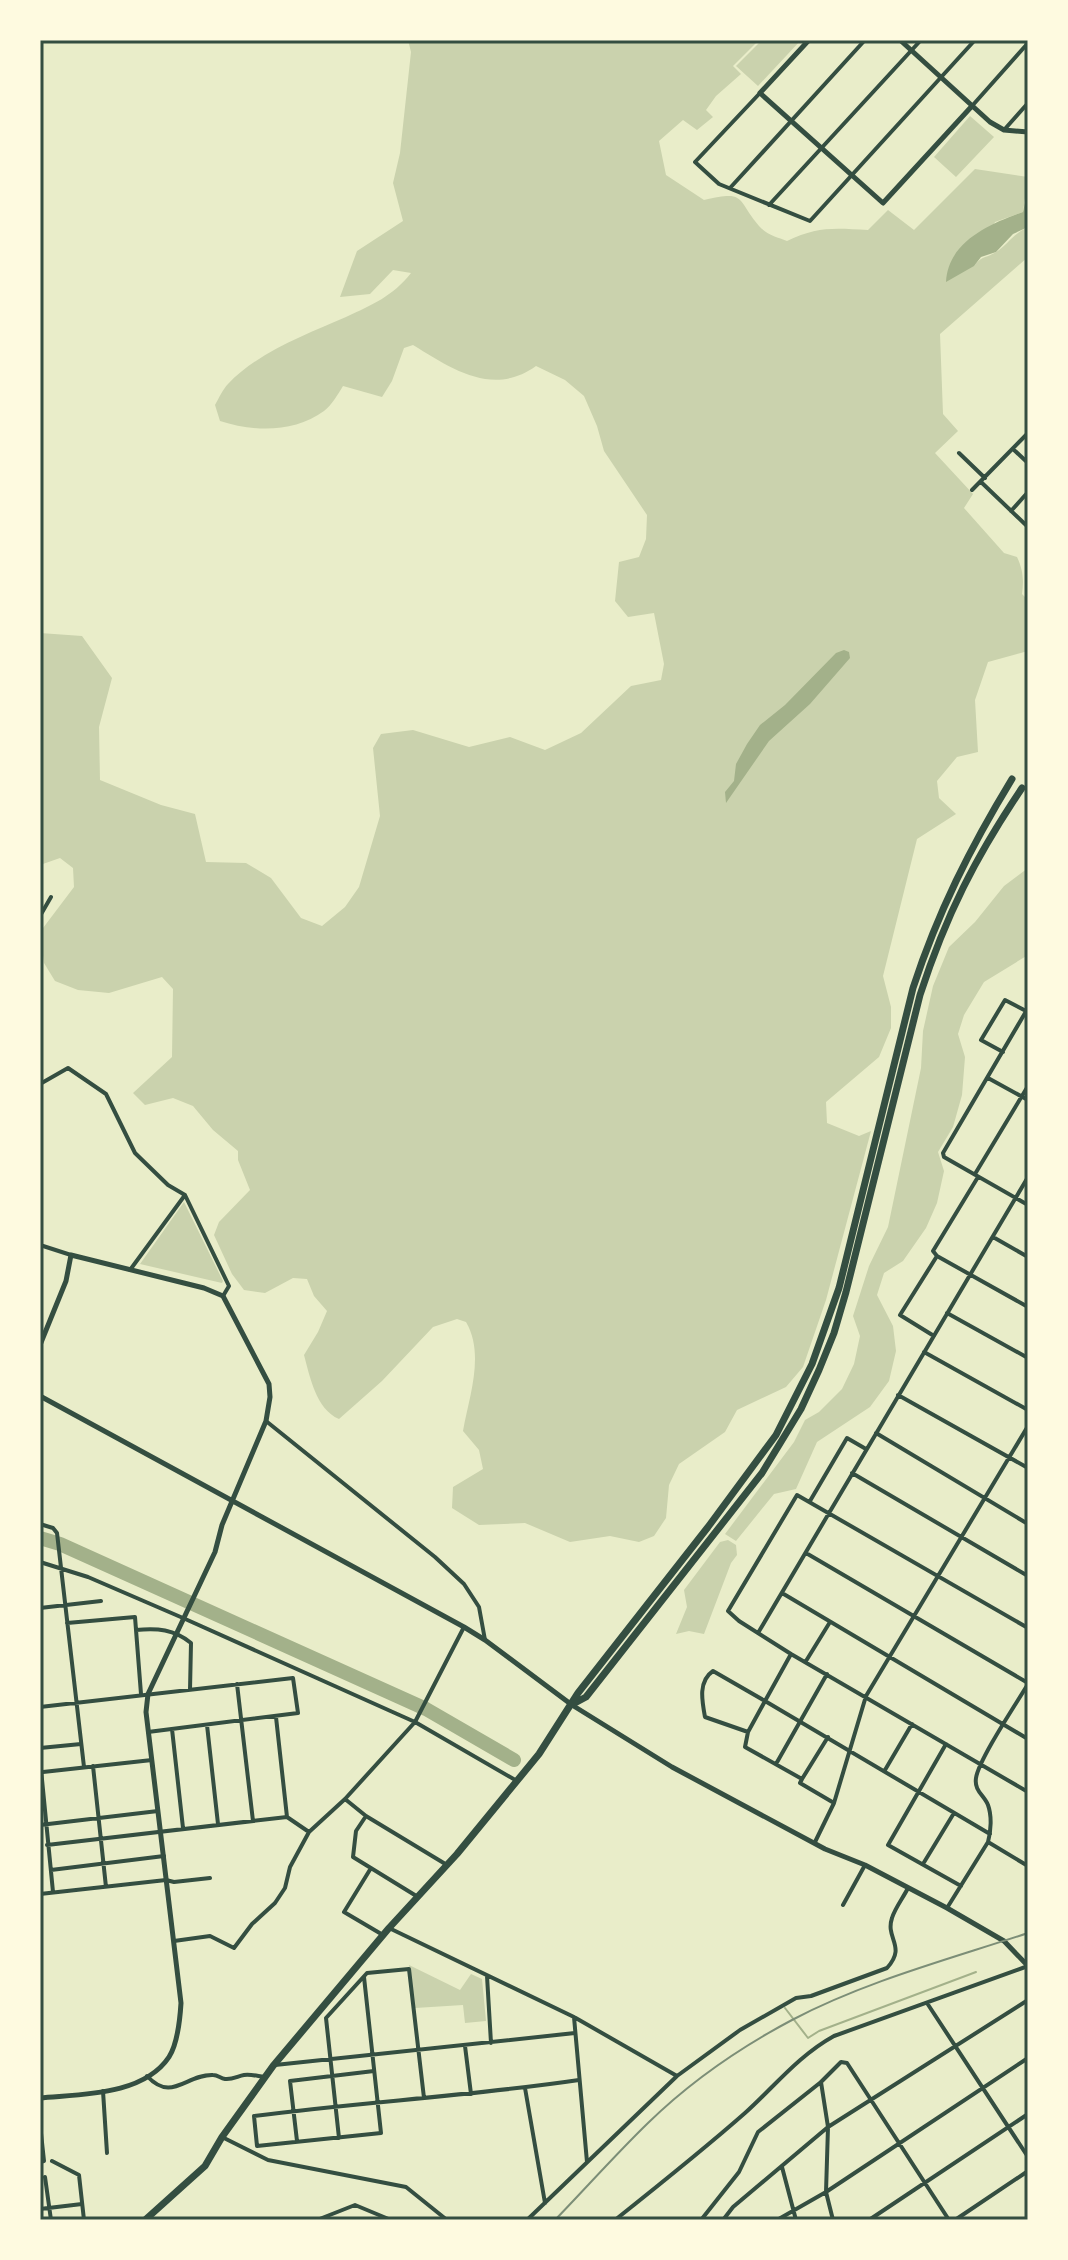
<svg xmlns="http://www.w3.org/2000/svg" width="1068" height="2260" font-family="'Fira Sans Condensed',sans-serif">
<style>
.green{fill:#cad2ad}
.water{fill:#a3b18a}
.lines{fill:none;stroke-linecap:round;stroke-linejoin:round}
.stream{stroke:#a3b18a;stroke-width:2}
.river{stroke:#a3b18a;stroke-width:14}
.minor{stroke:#344e41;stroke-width:4}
.tertiary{stroke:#344e41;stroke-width:5}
.primary{stroke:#344e41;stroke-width:7}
.tram{stroke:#7c8e77;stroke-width:2}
.neatline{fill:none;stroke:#344e41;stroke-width:3}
</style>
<rect width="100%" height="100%" fill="#e9edc9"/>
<!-- green -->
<path class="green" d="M408,40h351l-26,26 8,8 -25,22 -10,14 7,7 -16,13 -14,-10 -24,21 7,34 38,25c43,-10 32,-1 55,26 8,9 18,11 28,15 30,-15 48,-13 81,-11l20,-20 26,20 61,-61 53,8 -5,35 -28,10 -21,44c7,-10 13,-8 22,-14 13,-8 14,-16 32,-25v30l-88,77 3,80 15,17 -23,22 38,41 -9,14 40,45 13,4c6,13 7,23 5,37l6,6v51l-40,11 -13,38 3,52 -21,5 -20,24 2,17 17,16 -39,25 -34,137 8,31v21l-12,29 -53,45 1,21 32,13 12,-5 -45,169 -23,67 -17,20 -49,23 -12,22 -46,32 -10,21 -3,33 -12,18 -15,6 -29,-6 -40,6 -45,-19 -46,2 -27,-17 1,-21 30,-18 -4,-19 -16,-19c6,-34 22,-77 3,-109l-9,-3 -24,8 -51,54 -43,38c-23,-10 -29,-42 -35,-64l14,-23 9,-21 -13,-15 -7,-17 -14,-1 -28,15 -21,-3 -12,-16 -18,-39 5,-13 31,-32 -12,-30v-9l-25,-21 -20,-24 -20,-8 -28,7 -12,-12 39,-36 1,-68 -11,-12 -53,16 -31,-3 -23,-9 -11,-18 -4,-31 34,-45 -1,-19 -13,-10 -20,7v-232l42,3 30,42 -13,49 1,53 61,25 34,9 11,48 40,1 25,15 30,40 21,8 23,-19 14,-20 21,-71 -7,-68 8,-14 32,-4 56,17 41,-10 35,13 36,-17 50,-47 30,-6 3,-16 -10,-51 -26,4 -13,-16 4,-39 20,-5 7,-18 1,-24 -43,-64 -7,-25 -13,-30 -19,-16 -29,-14c-43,31 -84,3 -123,-21l-9,3 -12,33 -10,16 -39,-11c-5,8 -11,19 -19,25 -30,22 -70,21 -104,10l-5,-16c4,-7 8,-16 13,-21 30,-32 79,-50 118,-67 26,-12 47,-21 65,-44l-18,-3 -23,24 -30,3 17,-46 46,-30 -10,-38 7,-30 11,-101z
M762,40h39l-43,46 -22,-20z
M970,116l24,21 -38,40 -22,-20z
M1028,868v87l-44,27 -20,33 -6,19 7,23 -3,38 -9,32 -15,25 6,19 -7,32 -11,25 -23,33 -19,12 -7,22 16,31 3,25 -7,30 -19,26 -53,35 -21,47 -22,5 -38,47 -11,-7 69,-92 11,-22 14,-8 23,-23 12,-25 6,-28 -7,-20 16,-50 19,-39 33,-159 2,-37 10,-45 16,-39 26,-25 29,-36z
M184,1202l39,79 -1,2 -82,-19z
M728,1540l8,5 1,10 -6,8 -27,71 -15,-3 -13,3 11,-27 -3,-17 36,-48z
M409,1965l51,25 11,-16 11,5 4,42 -21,2 -2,-18 -48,3z"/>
<!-- water -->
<path class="water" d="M1028,189v38l-15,7 -17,18 -15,5 -7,9 -28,16c2,-40 43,-58 77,-70z
M844,650l5,2 1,6 -40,46 -41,37 -43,62 -1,-11 9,-11 2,-17 11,-20 13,-19 25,-20 51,-52z"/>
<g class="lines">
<!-- stream -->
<path class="stream" d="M785,2008l23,30 11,-7 157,-59"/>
<!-- river -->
<path class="river" d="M40,1538l20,6 366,165 88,51"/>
<!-- minor -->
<path class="minor" d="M760,93l-65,69 24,22 91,37 165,-181
M972,106l56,-63
M1004,130l24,-27
M730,188l135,-148
M769,205l152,-165
M1013,449l15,14
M959,453l26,25
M981,482l47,45
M972,490l56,-57
M1011,511l17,-19
M40,916l11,-19
M1028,1008l-85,145 1,4 84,48
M1003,1052l-22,-12 24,-40 21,11
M988,1078l40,22
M40,1084l28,-16 38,26 29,59 33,32 17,10 44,91 -6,10
M975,1174l53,-88
M993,1237l35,20
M40,1245l31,10
M937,1256l91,51
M130,1270l55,-75
M947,1313l81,45
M934,1336l-34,-21 37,-59 -4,-5 45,-74
M924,1352l104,58
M898,1395l130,73
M266,1421l169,136 29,27 15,23 6,33
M876,1433l152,91
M852,1473l176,103
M810,1501l37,-63 19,11
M40,1524l13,4 4,5 27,234
M806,1553l222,130
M40,1562l48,15 95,41 232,104 102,59
M782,1593l246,146
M40,1608l61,-7
M67,1623l68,-6 6,77
M1028,1628l-231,-133 -69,116 11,10 52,33 237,138
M136,1630c21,-2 38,-1 55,13l-1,47
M758,1633l270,-456
M791,1654l-26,47 225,133
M806,1661l24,-39
M237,1684l16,137
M40,1707l253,-29 5,35 -150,19
M276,1717l11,100
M207,1725l11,99
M172,1729l11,99
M748,1732l-43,-15c-3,-16 -7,-36 8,-46l52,30 -17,31 -3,15 57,32 -2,4 34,20
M946,1744l-58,101 73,41
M40,1748l41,-4
M40,1759l13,133
M776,1764l51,-90
M93,1766l13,121
M885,1770l27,-46
M43,1772l109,-12
M802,1779l26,-42
M345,1799l21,17 81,49
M366,1816l-10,15 -3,26 65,40
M40,1825l118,-14
M815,1842l19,-39 32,-107 162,-270
M988,1842l40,24
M47,1845l240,-28 22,15
M923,1864l31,-51
M371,1868l-27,44 39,23
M51,1870l113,-14
M40,1894l126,-14 8,2 36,-4
M843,1905l22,-40
M947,1908l41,-66c3,-11 4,-26 0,-37 -4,-10 -14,-14 -12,-27 3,-19 40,-74 52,-94
M389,1928l185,89 103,59
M174,1941l36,-5 24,12 18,-24 23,-21 10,-15 5,-21 19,-35 36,-33 70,-77 49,-95
M487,1976l4,67
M364,1977l17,156 -124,13 -3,-30c108,-14 217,-20 325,-36
M927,2003l101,154
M574,2017l13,145
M465,2046l6,48
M275,2065l300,-32
M147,2076c25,27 39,-2 66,-1 5,0 7,3 12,4 7,1 13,-3 19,-4 7,-1 13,1 20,2
M821,2082l7,45 -2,65 7,28
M525,2088l20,115
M103,2091l4,62
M40,2124l4,37 -4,1
M222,2137l46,23 138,27 41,33
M339,2138l-13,-120 41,-45 42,-4 15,129
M297,2141l-7,-60 84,-10
M52,2161l27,14 5,45
M782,2167l14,53
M45,2177l6,43
M40,2209l42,-5
M317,2220l38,-15 36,15
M527,2220l150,-144 63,-46 56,-32 15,-2 76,-28c20,-22 -2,-29 5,-50 3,-10 11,-20 16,-30
M615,2220c44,-35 88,-70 130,-107 30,-27 53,-57 89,-77l194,-70
M701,2220l38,-48 19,-40 63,-50 20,-20 6,1 102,157
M723,2220l10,-13 95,-80 200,-127
M777,2220l49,-28 202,-134
M869,2220l159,-106
M955,2220l73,-49"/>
<!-- tertiary -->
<path class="tertiary" d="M809,40l-49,53 123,110 89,-97
M900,40l90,82 14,8 24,2
M40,1345l26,-64 5,-26 133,33 19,8 46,88 1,13 -4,24 -44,104 -7,27 -67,142 -2,18 35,291c-1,16 -3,40 -12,54 -26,39 -89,37 -129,41
M40,1396l424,231 21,13 87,65 100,62 153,82 40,16 82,43 57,33 24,25"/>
<!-- primary -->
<path class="primary" d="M573,1704l13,-7 176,-224 39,-64 18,-39 15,-37 12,-41 74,-297c26,-80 55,-137 102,-207
M145,2220l60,-54 17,-29 51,-71 116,-138 68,-74 82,-100 39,-61 130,-166 68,-92 36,-71 27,-76 74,-300c25,-76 57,-140 99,-209"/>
<!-- tram -->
<path class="tram" d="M555,2220c31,-32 61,-66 93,-97 42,-41 93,-76 144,-103 74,-39 158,-61 236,-87"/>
</g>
<!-- border -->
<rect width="1068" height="2260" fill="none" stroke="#fefae0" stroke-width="84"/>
<rect x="42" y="42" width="984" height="2176" class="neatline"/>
</svg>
